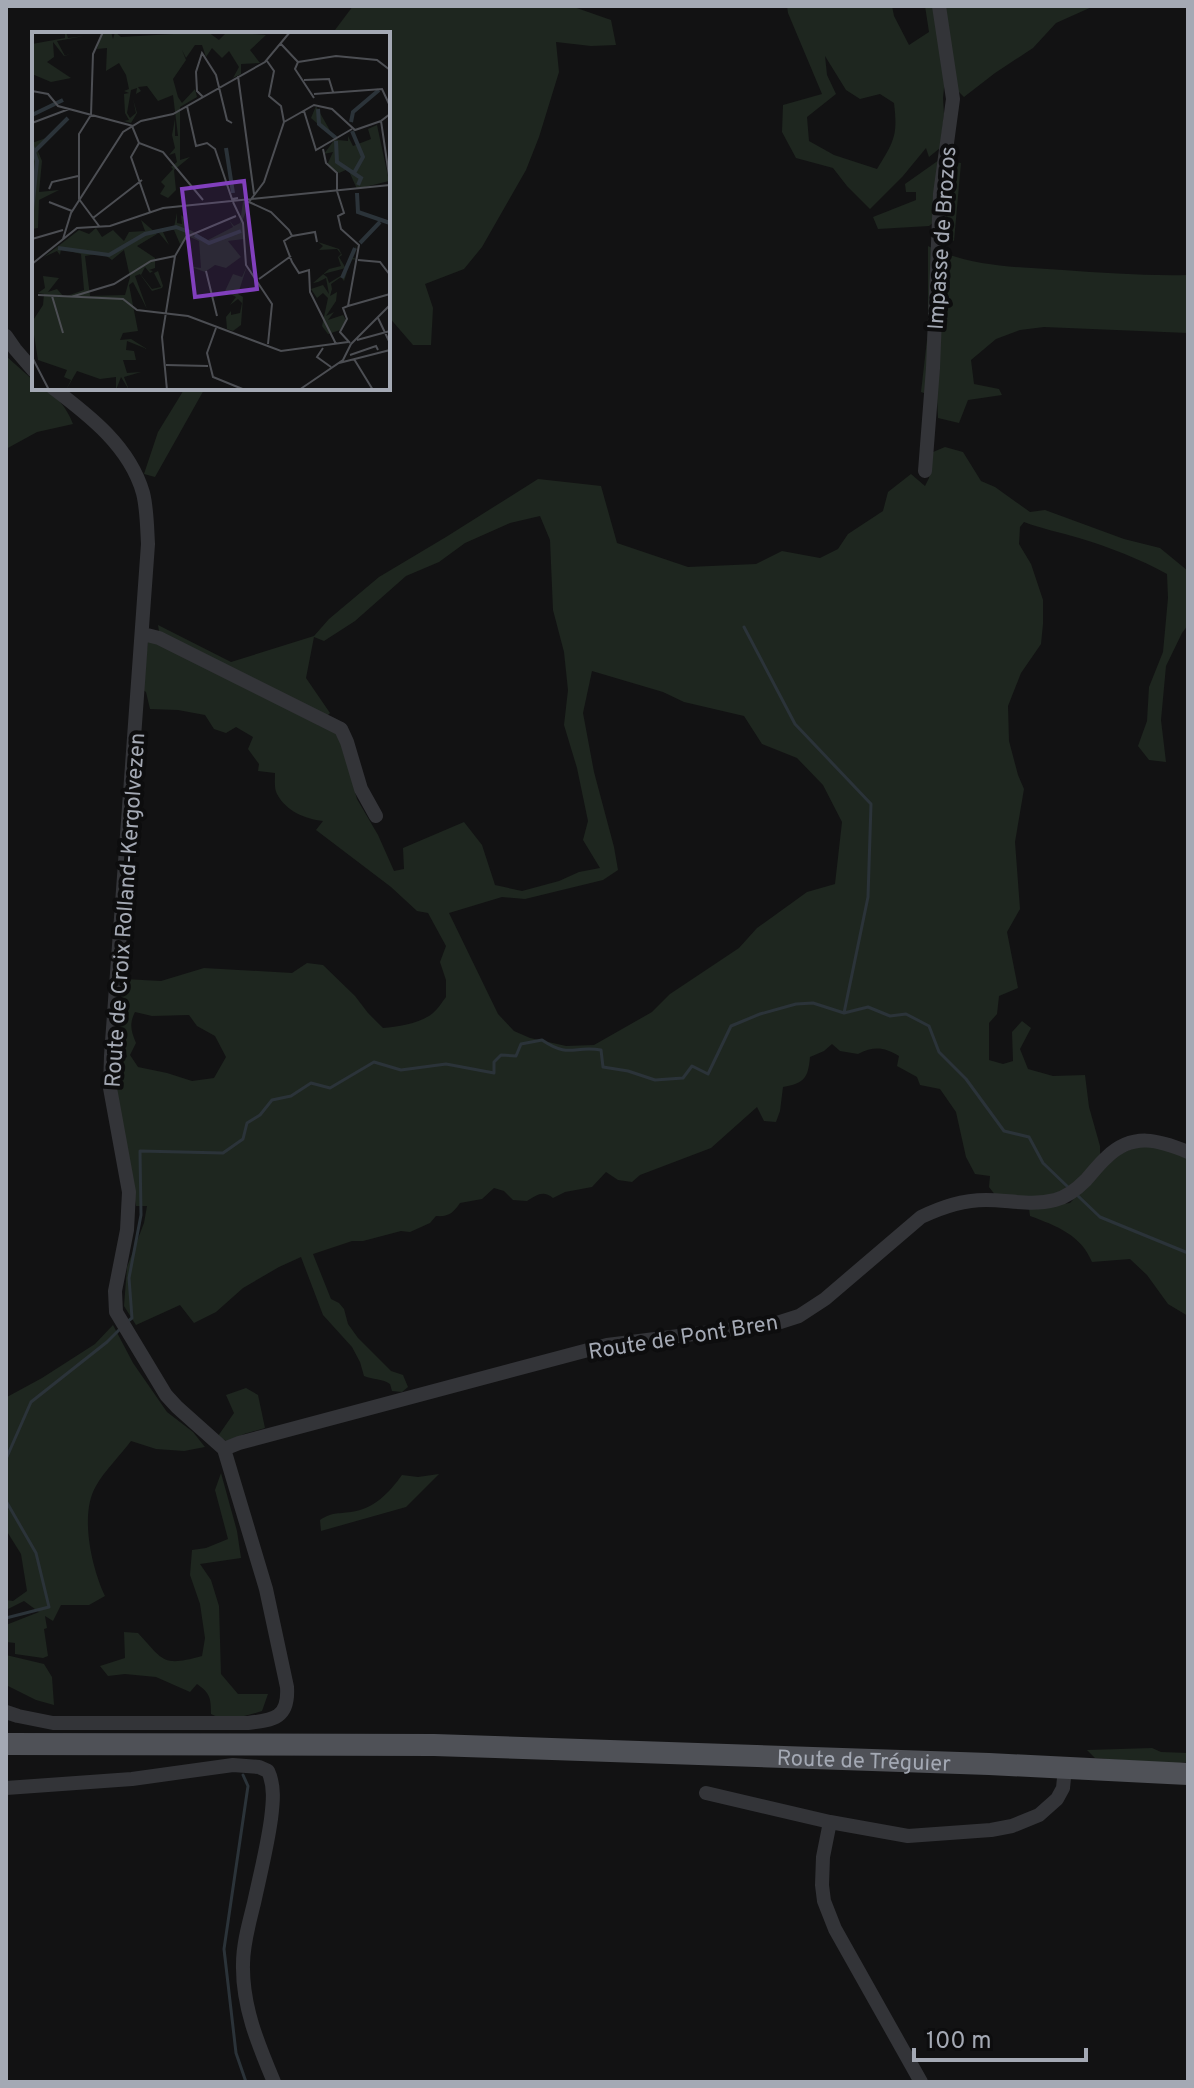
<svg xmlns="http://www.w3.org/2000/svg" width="1194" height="2088" font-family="Overpass,sans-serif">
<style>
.green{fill:#1e261f;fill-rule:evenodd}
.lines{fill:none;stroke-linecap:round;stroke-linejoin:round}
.stream{stroke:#2b3339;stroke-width:3}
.minor{stroke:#333438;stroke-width:14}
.primary{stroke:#4f5157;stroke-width:22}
.labels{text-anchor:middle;stroke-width:8;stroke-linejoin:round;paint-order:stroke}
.street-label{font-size:22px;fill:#a4a9b4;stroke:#0d0d0e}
.inset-river{fill:none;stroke:#2b3339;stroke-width:4}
.inset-road{fill:none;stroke:#4c4e53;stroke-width:2}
.view{fill:#813fbd;fill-opacity:0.15;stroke:#813fbd;stroke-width:4}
.inset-edge{fill:none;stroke:#a4a9b4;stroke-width:4}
</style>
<rect width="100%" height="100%" fill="#121213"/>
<!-- green -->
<path class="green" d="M353,6h218l40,14 5,25 -25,1 -35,-4 3,30 -20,65 -13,33 -44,77 -18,22 -39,15 8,24 -2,37h-18l-25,-29v-282h-56z
M787,6h105l2,10 15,29 20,-13 -4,-26h169l-38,17 -23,25 -38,25 -31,24 -19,-19 -2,20 1,16 -4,34 -11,9 -3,-9 -23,28 -33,33 -23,-23 -14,-18 -37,-10 -14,-26 1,-27 39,-11 -34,-81zM825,56l21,34 14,9 20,-5 14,9c4,33 0,38 -17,66l-43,-14 -25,-14 -2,-24 29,-23 -9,-19z
M939,160l22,3 -7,78 -5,-2v-16l-15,-1 -5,4 -51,3 -5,-12 43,-17v-8h-10l-1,-8z
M928,246c42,21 88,21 135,24 42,3 83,6 125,5v58l-144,-6 -24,3 -24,9 -25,21 3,24 25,5 3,6 -34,5 -9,23 -21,-5 -1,-20 -16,-6 7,-61z
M6,356l28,25v7c19,0 33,20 39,36l-36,8 -31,17z
M185,388h20l-50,89 -11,-3 14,-42z
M945,447l18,5 18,29 14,6 35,25 15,-2 79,29 36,9 28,23v54l-6,8 -16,33 -5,54 5,42 -17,-2 -11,-14 9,-25 2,-34 14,-35 5,-54 -1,-24c-27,-15 -58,-27 -88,-36 -19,-6 -37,-9 -55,-16l-4,5 -1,17 12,20 12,36v24l-2,20 -20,29 -13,33 1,35 9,34 6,14 -9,53 5,67 -13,23 11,56 -19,8 -2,18 -8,9v37l14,4 10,-3 -1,-29 10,-11 9,7 -11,21 8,20 25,7 32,-1 4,32 11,39v11l-13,16 -27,19 -17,5 -47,-1 -7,-9 1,-11 -15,-2 -9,-17 -10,-45 -16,-23 -20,-4 -3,-8 -20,-11 2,-10c-15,-9 -25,-10 -41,-2l-18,-3 -8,-7 -8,7 -14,6c-2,22 -6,26 -27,30l-3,24 -4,11 -12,-1 -7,-14 -46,41 -71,27 -8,7 -14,-2 -12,-8 -14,15 -27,5 -12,6c-10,-8 -16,-3 -26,3l-14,-1 -9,-9 -10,-3 -12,11 -22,4c-7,10 -11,14 -24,13l-6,7 -20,9 -9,-1 -38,10h-11l-39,13 18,45 8,4 5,6 4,15 10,14 33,33 12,4 5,12 -6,5 -10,-1 -2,-7c-9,-6 -17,-4 -26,-8l-4,-14 -8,-15 -29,-32 -22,-58 -22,10 -36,21 -27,24 -22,11 -14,-18 -44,20 -12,-19 3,-39 17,-44 3,-17h-11l-19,-111 1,-33 9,-5 -1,-5 -8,-3 4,-55 5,-6 -3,-9 37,2 43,-13 88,5 15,-10 16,2 32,31 13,17 15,15c16,-1 38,-5 50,-15 5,-4 9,-11 13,-16v-17l-6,-18 6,-16 -18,-33 -11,-2 -26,-24 -75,-57 7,-9c-18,-2 -37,-10 -46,-27 -3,-6 -2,-14 -2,-21l-17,-2 1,-7 -11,-15 5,-12 -17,-10 -10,6 -12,-4 -9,-14 -27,-5 -28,-1 -4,-17 -3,-2 5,-50 13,3 -3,-18 73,37 83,-26 15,-17 50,-42 67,-40 92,-58 63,7 16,57 71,24 68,-3 26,-13 38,7 18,-9 10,-15 35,-23 5,-19 23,-18 14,12 4,-8 4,-26zM540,516l10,24 3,70 11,42 4,38 -4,35 13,43 11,53 -5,19 17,28 -21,4 -20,9 -37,10 -27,-6 -13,-40 -18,-23 -61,26 1,21 -10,2 -16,-36 -21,-36 -15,-56 -6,-11 -18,-7 12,-12 -24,-35 8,-41 10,4 31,-20 51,-45 33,-14 26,-19 45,-20zM592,671l71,21 21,10 60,14 18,28 35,14 26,27 19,37 -7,62 -28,8 -50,36 -18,20 -69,46 -18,18 -58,33 -28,1 -36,-8 -16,-7 -16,-17 -49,-101 53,-16 23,2 78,-19 15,-10 -4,-23 -20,-75 -11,-59zM135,1012l17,4 37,-1 8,11 18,10 11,21 -12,21 -22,3 -25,-8 -29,-6 -8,-12 6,-12c-5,-12 -7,-19 -1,-31z
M1141,1145l20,2 27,10v159l-20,-12 -21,-29 -17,-16 -38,3c-11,-27 -35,-36 -62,-46l-1,-8 41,-5 43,-46z
M113,1325l20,38 34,49 26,20 12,15 -21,4 -28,-2 -25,-8c-11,15 -26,29 -35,45 -17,28 -4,83 9,110l-16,9h-28l-8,16 -8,-5 2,12 -3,1 4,27 -5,2 -28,-4v-11l-9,-1v-17l33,-13 -15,-11 -18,9v-10l7,1 14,-10 -6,-37 -15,-24v-129l1,-4 35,-19 53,-34z
M246,1388l12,7 7,33 -21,6 -16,8 -10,-6 16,-23 -8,-18z
M221,1473l16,58 4,27 -41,6 11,16 8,26 2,68 17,20h30l-6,17c-17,5 -35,12 -51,3 0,-16 -1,-21 -14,-30l-7,8 -34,-15 -31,-3 -17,2 -8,-10 25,-8 -1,-26 14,1c26,28 24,34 64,23l3,-18 -5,-34 -10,-29 2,-25 14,-2 22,-9 -13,-49z
M439,1474l-33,33 -85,24 -1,-11c12,-8 17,-6 31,-8 23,-3 38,-19 51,-37l16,2z
M6,1655l38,9 8,13 2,28 -18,-5 -30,-15z
M1152,1748l9,4 27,1v9l-15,2 -78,-6 -8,-8z"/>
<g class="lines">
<!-- stream -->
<path class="stream" d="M744,627l51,97 76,80 -3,93 -24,116
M1077,1195l23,22 88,36
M127,1322l5,-4 -3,-40 12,-63 -1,-64 83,2 20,-14 4,-16 13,-8 12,-15 19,-4 20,-13 19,5 44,-26 27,8 45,-6 48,9v-11l7,-7 15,1 5,-12 21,-4c28,19 32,5 59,10l2,17 25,4 27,9 28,-2 9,-12 16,8 23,-48 29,-12 36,-10 17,-1 31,10 24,-6 22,9 16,-2 23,12 10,26 27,27 38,52 25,6 14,26 26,25
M6,1459l25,-57 76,-60 15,-15
M6,1501l30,52 13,54 -43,11
M243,1775l5,11 -24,163 12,104 10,29"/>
<!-- minor -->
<path class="minor" d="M6,336l9,13 19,22
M925,471l8,-103 7,-174 13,-95 -14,-93
M143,634l16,4 182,91 6,13 14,47 15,27
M224,1449l15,-6 368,-98 167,-21 25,-8 26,-17 96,-82c21,-10 41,-17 65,-17 23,0 46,6 69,0 12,-3 22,-11 31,-20 7,-8 13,-16 21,-23 26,-25 52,-17 81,-5
M6,1712l12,4 35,7h195c26,-3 41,-5 39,-36l-21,-98 -42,-140 -47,-42 -11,-12 -50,-83 -1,-21 12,-61 2,-38 -19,-104 1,-32 37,-512c-1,-17 -1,-35 -5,-51 -13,-46 -53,-77 -90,-105
M6,1788l126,-9 101,-14 26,2 9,4c7,15 5,32 3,48 -4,29 -11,56 -17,84 -5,20 -11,41 -11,61 -1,42 15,80 31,118
M706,1793l124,29 78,14 83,-6 21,-4 27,-11 18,-16 6,-11 2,-20
M830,1822l-7,35 -1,28 2,16 11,28 86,153"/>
<!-- primary -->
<path class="primary" id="s1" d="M6,1744l428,1 555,19 199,10"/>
</g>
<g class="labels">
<!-- street labels -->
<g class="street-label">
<text transform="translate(941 238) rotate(-86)" y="8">Impasse de Brozos</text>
<text transform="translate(124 910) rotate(-86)" y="8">Route de Croix Rolland-Kergolvezen</text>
<text transform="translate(683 1336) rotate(-9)" y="8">Route de Pont Bren</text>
<text dy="8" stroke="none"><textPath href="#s1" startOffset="858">Route de Tréguier</textPath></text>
</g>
</g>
<!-- overview -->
<g transform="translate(32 32)">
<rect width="358" height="358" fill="#121213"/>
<path d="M33,0h1l2,6 16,-2 -27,5 8,15 7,-3 -8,3 -11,-14 1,15 -7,5 24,16 -20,4 -19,-8v-30l33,-6zM69,0h10l2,7 2,-7 6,5 87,-5 11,8 8,-8 39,3 -16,15 10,13 -19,1v10l-8,4 6,-11 -10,-16 -7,7 -10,-10 -6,9 -4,-12h-7l-9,13 -4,-8 4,10 -13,19 5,18 4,6 13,-14 2,8 -17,10v53l10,-3 -16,13 2,20 -8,8 -8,-4 5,-8 -4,-4 12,-13 -12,-13 10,11 6,-5 -2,-9 -6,2 6,-7 -3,-13 3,-16v17h3l-5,-41 -15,6 -11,-15 -9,1 3,4 -5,3 1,-6 -6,2 -4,23 3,5 6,-5 -3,-14 4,14 -6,10 -7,-2 5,-1 -4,-7 -1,-19 5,-1 -5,-2 5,-2 -3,-14 -7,-12 -13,8 1,-23 -10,1zM284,74l16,28 6,6 10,1v-5l5,10 18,-7 -3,-10 9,-4 12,56 -32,8 -9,-20 -9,4 -12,-8 6,-13 -9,2 11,-15 -24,-21zM14,106l-9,11 5,12 -3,31 20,-2 -20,10 -1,28 -6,1v-86zM211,169l6,3 -7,18 2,17 -16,2 13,16 -15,11 -11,-3 -10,7 -11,-4 -3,-2 1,-9 1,10 8,1 -2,-27 -9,-4 -10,7 -6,-14h-7l-4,2 6,13 -10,-12 15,-6 3,-14v10l5,1 -1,-9 6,5 -2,7 23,13 25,-13 -4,-7 5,6 6,-3zM109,188l16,14 -20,12 18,12v10l-6,2 4,1 -3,2 -5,-6 -4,8 11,14 9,-2 -7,-14 4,-2 5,15 -1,2 -10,3 -12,-17 -5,2 12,33 -14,-27 -4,3 9,46 -15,2 -3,7 11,-1 16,10 -20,-8 -1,9 8,1 2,9h-13l4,13 14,-1 -17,5 5,13 -8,-13 -5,13v-13l-16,2 -23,-8 -11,19 5,-10 -7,-3 3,-7 -29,-10 -6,-38 11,-17 1,-11 -6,-1 7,-5 -2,-12 16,2 -11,14 9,-3 7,8 20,-7 -3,-36 -20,-5 -1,6 -3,-4 -13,6 35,-27 10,4 7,-6 6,9 11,-7 11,11 5,-9 16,-1zM92,218l6,27 -5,18 -35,1 -5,-40 17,-3 10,7zM286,210l21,7 3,6 -3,2 6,10 12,-23 -5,13 6,3 -8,-1 -4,9 -23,6 4,3 2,6 18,-11 -3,9 -3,-4 -10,7 1,5 -2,7 7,-4 -1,9 -10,15 8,-4 -6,8 15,-5 3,5 -6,10 -12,4 -6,-8 6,-28 -5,-5 -6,5 -6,-9 12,-4 6,9 -3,-16 -8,4 -5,1 16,-14 12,-3 -3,-9 3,-3 -4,-5 -18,1 4,-4zM215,234l-9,28 5,3 -2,28 -8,6 -6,-2 -1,-12 5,-6v4l9,-2 2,-10 -4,-4 -8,6 6,-8 -11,-6 8,-17 9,3z" fill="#1e261f" fill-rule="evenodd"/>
<path class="inset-river" d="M286,77l1,15 17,14M0,83l31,-15M319,90l2,-10 26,-22M320,99l11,26 -9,16M304,109l1,21 24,16 -3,7M0,114l5,15 -5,50M194,116l7,45M3,119l33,-33M325,161l1,19 32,11M163,203l14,8 32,-12M328,211l20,-21M26,216l51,7 36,-21 31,-7 13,5M310,246l13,-30"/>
<path class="inset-road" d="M249,12l17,18 -3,7 19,29M235,29l7,10 -5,25 12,10 3,16 -20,60 -15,20 22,10 18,18 3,6 -8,5 8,21 7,11 10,-3 1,22 26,52M266,30l38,-6 41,4 13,10M206,44l16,118M272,48l25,-1 4,13M0,59l16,3 10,12 75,20M282,62l68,-5 8,17M171,65l-6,-6 -1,-19 6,-19 14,22 11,45 5,3M155,74l9,40 11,-3 8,6 17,50 6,-1M272,79l12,39 36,-21M358,82l-9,7 9,61M252,90l30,-17 18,4 23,21 26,-9M0,91l37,-14M100,94l7,17 24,9 40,48M107,111l-8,14 19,55M291,117l3,14 11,10v18M17,157l3,-7 26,-6M305,159l7,22 -6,3 3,13 18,16 -11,61 -5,2 4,11 -7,13 10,11M17,170l23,9M201,170l10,21 3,42 26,39 -4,40M61,186l49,-38M67,194l-20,-27v-65l12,-19 2,-61 10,-22M260,204l23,-4 2,10M0,207l31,-9M31,207l8,-26 52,-81 18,-11 32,-7 92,-52 25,-30M326,228l22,2 10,13M0,232l45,-36 33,-2 53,-18 227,-23M174,239l11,45M227,247l32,-23M6,263l85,4 14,11 51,6 93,35 67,-9M20,264l11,37M39,265l43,-13 37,-23 24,-5M316,274l42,-12M346,286l11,23M184,296l-9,25 6,24 32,13M325,308l33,-9M319,312l39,-39M291,316l-6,9 14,10M318,323l26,-9 2,4M0,325l17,33M322,327l19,31M307,331l51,-13M134,333l42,1M135,358l-5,-53 13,-81 11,-19 50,-21M267,358l44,-30 8,-16"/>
<path class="view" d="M212,149l13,108 -62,8 -13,-108z"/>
<rect width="358" height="358" class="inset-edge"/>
</g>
<!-- border -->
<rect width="1194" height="2088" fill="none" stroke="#a4a9b4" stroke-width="16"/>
<!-- scale -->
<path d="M914 2048v12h172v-12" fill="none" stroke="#a4a9b4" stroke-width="4"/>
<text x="926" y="2048" font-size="24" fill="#a4a9b4" stroke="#0d0d0e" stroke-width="6" paint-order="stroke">100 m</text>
</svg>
